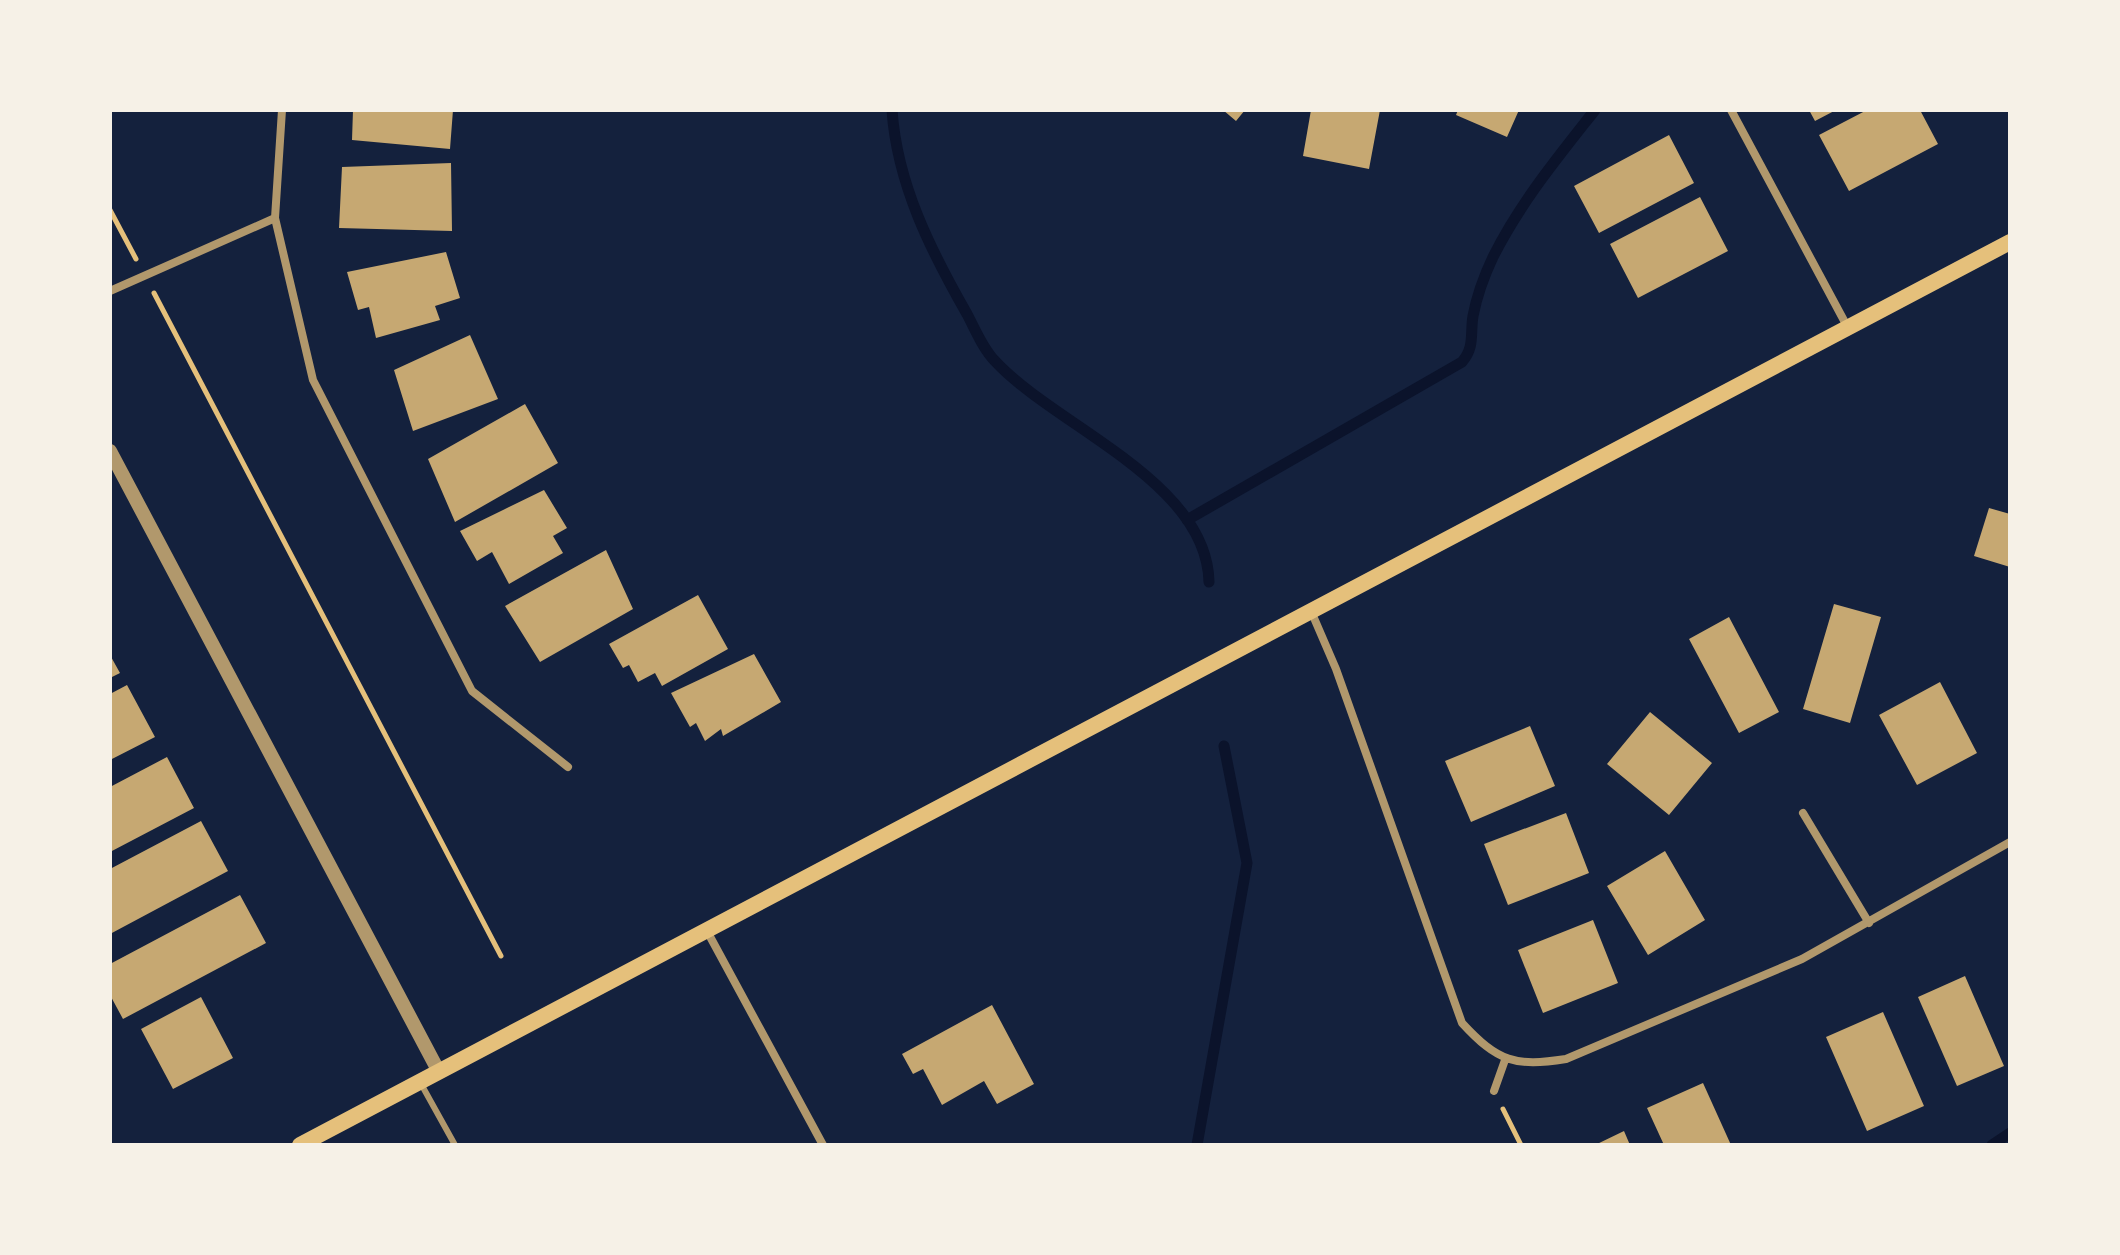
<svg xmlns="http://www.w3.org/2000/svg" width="2120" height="1255" font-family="'PT Sans',sans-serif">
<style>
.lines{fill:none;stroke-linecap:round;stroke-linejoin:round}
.stream{stroke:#0b132b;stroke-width:11}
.building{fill:#c6a872}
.path{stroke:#e5c07b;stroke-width:5}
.service{stroke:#b1986c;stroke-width:6}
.minor{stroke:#b1986c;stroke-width:8}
.tertiary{stroke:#b1986c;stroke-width:14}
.secondary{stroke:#e5c07b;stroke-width:16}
</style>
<rect width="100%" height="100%" fill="#14213d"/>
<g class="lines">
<!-- stream -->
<path class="stream" d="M892,110c5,74 39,141 75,204 8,15 16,35 28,47 60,65 212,120 214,221
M1187,520l275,-158c13,-15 8,-28 11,-46 4,-21 11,-40 20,-59 27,-54 65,-100 102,-147
M1197,1145l50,-282 -23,-117
M1992,1145l18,-12"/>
</g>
<!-- building -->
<path class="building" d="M353,110h100l-3,39 -98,-9z
M1223,110h22l-9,11z
M1311,110h69l-11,59 -66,-13z
M1458,110h61l-12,27 -51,-22z
M1809,110h27l-21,11z
M1867,110h53l18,34 -89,47 -30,-56z
M1669,135l25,48 -95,50 -25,-47z
M451,163l1,68 -113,-3 3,-61z
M1700,197l28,54 -90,47 -28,-54z
M446,252l14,46 -25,8 5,14 -64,18 -7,-31 -11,3 -11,-38z
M470,335l28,64 -85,32 -19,-61z
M525,404l33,59 -103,59 -27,-63z
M544,490l23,38 -14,8 10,17 -54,31 -17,-32 -15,9 -17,-30z
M1989,508l21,6v53l-36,-11z
M606,550l27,59 -93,53 -35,-56z
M698,595l30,54 -66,37 -7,-13 -17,9 -9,-17 -6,3 -14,-24z
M1834,604l47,13 -31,106 -47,-14z
M1729,617l50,95 -40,21 -50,-94z
M754,654l27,48 -58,34 -2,-7 -16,12 -9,-18 -6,4 -19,-34z
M110,655l10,18 -10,5z
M1940,682l37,71 -60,32 -38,-70z
M127,685l28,52 -45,23v-66z
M1650,712l62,51 -43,52 -62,-51z
M1530,726l25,60 -84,36 -26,-61z
M167,757l27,51 -84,44v-65z
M1566,813l23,60 -81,32 -24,-61z
M201,821l27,50 -118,63v-65z
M1665,851l40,69 -57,35 -41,-69z
M240,895l26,48 -143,76 -13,-24v-31z
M1593,920l25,63 -75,30 -25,-63z
M1965,976l39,90 -47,20 -39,-89z
M201,997l32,61 -60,31 -32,-60z
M992,1005l42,79 -37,20 -13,-23 -42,24 -19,-36 -10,5 -11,-20z
M1883,1012l41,94 -57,25 -41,-94z
M1703,1083l28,62h-67l-17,-37z
M1624,1131l6,14h-35z"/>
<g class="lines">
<!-- path -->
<path class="path" d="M110,210l26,49
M154,293l347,663
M1503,1109l18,36"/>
<!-- service -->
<path class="service" d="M420,1082l35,63"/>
<!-- minor -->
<path class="minor" d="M282,110l-7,108 38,162 159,311 96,76
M1731,110l117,218
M110,291l165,-73
M1311,611l25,58 126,354c36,39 53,44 104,36l236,-100 208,-117
M1803,813l66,110
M707,931l116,214
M1494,1091l11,-31"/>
<!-- tertiary -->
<path class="tertiary" d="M110,451l329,621"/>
<!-- secondary -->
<path class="secondary" d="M300,1145l1710,-903"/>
</g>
<!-- border -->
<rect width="2120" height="1255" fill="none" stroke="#f6f1e7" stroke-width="224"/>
</svg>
